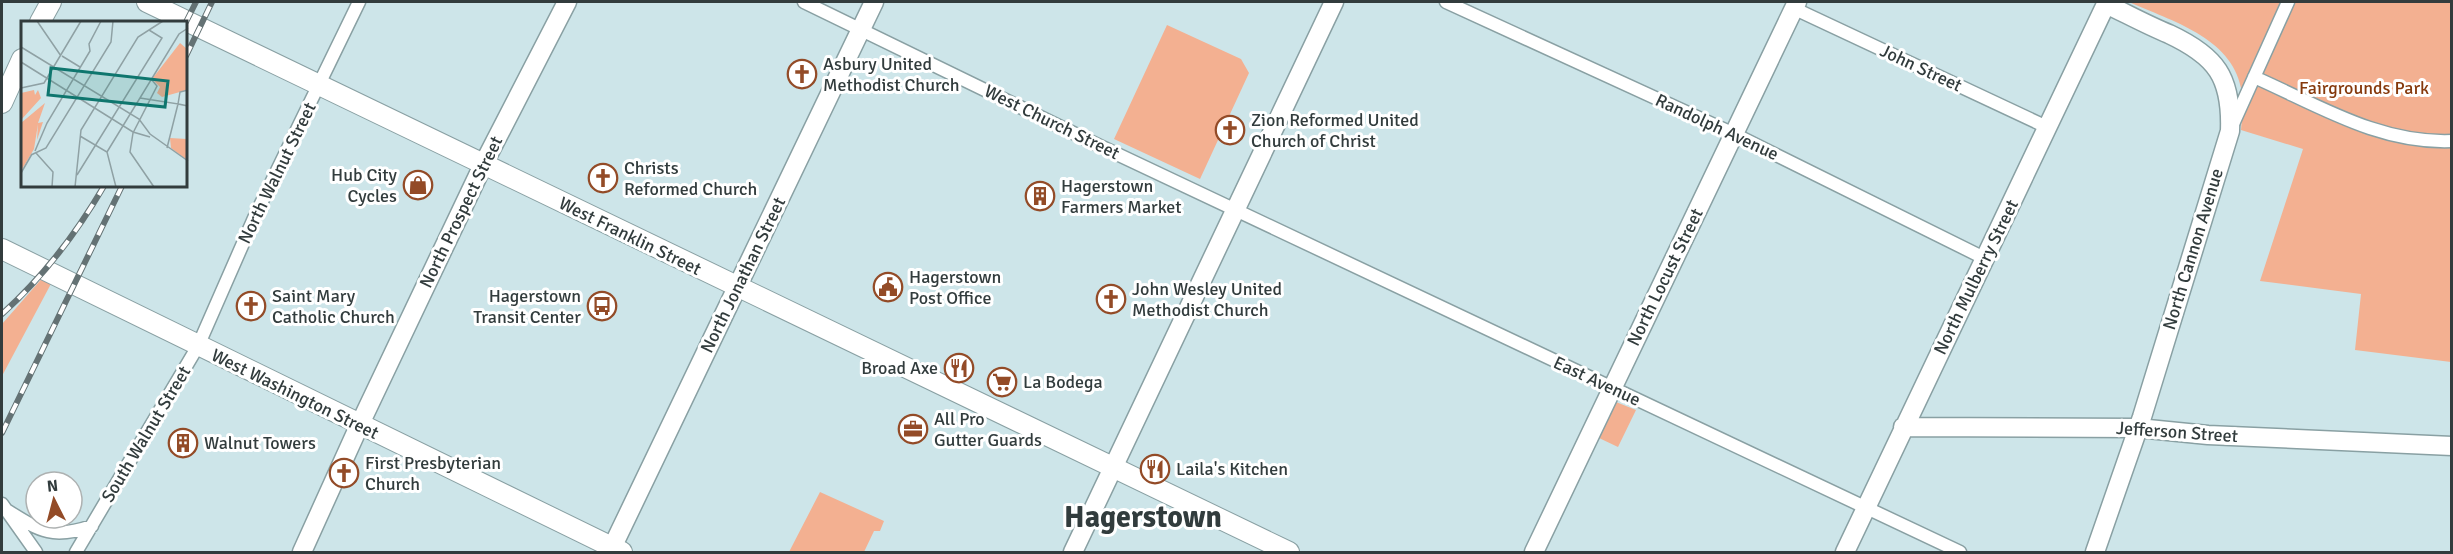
<svg xmlns="http://www.w3.org/2000/svg" width="2453" height="554" font-family="Signika,sans-serif">
<style>
.green{fill:#f3b091}
.lines{fill:none;stroke-linecap:round;stroke-linejoin:round}
.street-casing{stroke:#89a0a3;stroke-width:15}
.secondary-casing{stroke:#89a0a3;stroke-width:21}
.primary-casing{stroke:#89a0a3;stroke-width:22}
.street{stroke:#fff;stroke-width:12}
.secondary{stroke:#fff;stroke-width:18}
.primary{stroke:#fff;stroke-width:20}
.rail-casing{stroke:#647274;stroke-width:6}
.rail{stroke:#fff;stroke-width:4;stroke-dasharray:11;stroke-linecap:butt}
.labels{text-anchor:middle;stroke-width:6;stroke-linejoin:round;paint-order:stroke}
.poi-label{font-size:18px;fill:#323c3d;stroke:#fff;text-anchor:start}
.street-label{font-size:18px;fill:#323c3d;stroke:#fff}
.park-label{font-size:18px;fill:#85390c;stroke:#fff}
.town-label{font-size:30px;font-weight:bold;fill:#323c3d;stroke:#fff}
.inset-road{fill:none;stroke:#8fa1a4;stroke-width:1.5}
.view{fill:#0f766e;fill-opacity:0.15;stroke:#0f766e;stroke-width:3}
.inset-edge{fill:none;stroke:#323c3d;stroke-width:3}
</style>
<rect width="100%" height="100%" fill="#cde5e9"/>
<!-- green -->
<path class="green" d="M2129,2h322v360l-96,-12 6,-56 -101,-13 43,-132 -62,-19c1,-13 3,-29 0,-42 -10,-51 -70,-67 -112,-86z
M1167,25l74,34 8,14 -49,106 -86,-40z
M45,275l8,5 -51,96v-52z
M1616,402l20,8 -18,37 -19,-9z
M820,492l64,29 -4,10h-6l-10,21h-75z"/>
<g class="lines">
<!-- street casing -->
<g class="street-casing">
<path id="street" d="M804,2l296,144 860,406
M1446,2l288,132 252,125
M1793,8l256,120
M2254,77c64,28 125,67 198,64
M2233,124l55,-122
M2,504l34,48
M8,511c33,21 46,28 84,15
M76,552l122,-206 57,-130 104,-214"/>
</g>
<!-- secondary casing -->
<g class="secondary-casing">
<path id="secondary" d="M1903,427l235,1 70,7 244,11
M302,552l57,-126 124,-261 84,-163
M610,552l264,-550
M1073,552l261,-550
M1534,552l263,-550
M1845,552l262,-550
M2095,552l47,-135 88,-286c2,-54 -14,-75 -61,-97 -22,-9 -42,-20 -63,-30"/>
</g>
<!-- primary casing -->
<g class="primary-casing">
<path id="primary" d="M147,2l1142,550
M40,22l11,-20
M2,103l20,-44
M2,249l620,303"/>
</g>
<!-- street -->
<use href="#street" class="street"/>
<!-- secondary -->
<use href="#secondary" class="secondary"/>
<!-- primary -->
<use href="#primary" class="primary"/>
<!-- rail casing -->
<g class="rail-casing">
<path id="rail" d="M186,22l10,-20
M186,56l26,-54
M2,314c41,-37 74,-80 102,-128
M2,433l120,-247"/>
</g>
<!-- rail -->
<use href="#rail" class="rail"/>
</g>
<!-- icons -->
<defs>
<g id="church-ring" transform="scale(1.5)"><circle r="9.5" fill="#fff" stroke="#934b27" stroke-width="1.5"/><path d="M-1.2-6h2.4v3.5h3.3v2.4h-3.3V6h-2.4V-.1h-3.3v-2.4h3.3Z" fill="#934b27"/></g>
<g id="shop-ring" transform="scale(1.5)"><circle r="9.5" fill="#fff" stroke="#934b27" stroke-width="1.5"/><path d="M-5-2.5h2.3a2.7 3.5 0 0 1 5.4 0H5L5.5 6h-11ZM-1.5-2.5h3a1.5 2.3 0 0 0-3 0Z" fill="#934b27"/></g>
<g id="building-ring" transform="scale(1.5)"><circle r="9.5" fill="#fff" stroke="#934b27" stroke-width="1.5"/><path d="M-4-6H4V6H1V3H-1V6H-4ZM-2.5-4.3h1.7v1.8h-1.7ZM.8-4.3h1.7v1.8H.8ZM-2.5-1h1.7V.8h-1.7ZM.8-1h1.7V.8H.8Z" fill="#934b27"/></g>
<g id="civic-ring" transform="scale(1.5)"><circle r="9.5" fill="#fff" stroke="#934b27" stroke-width="1.5"/><path d="M-.6-6.5H3V-4.5H.6V-3L4-1V1h2V6H-6V1h2V-1L-.6-3ZM-1.2 2.5V6h2.4V2.5Z" fill="#934b27"/></g>
<g id="bus-ring" transform="scale(1.5)"><circle r="9.5" fill="#fff" stroke="#934b27" stroke-width="1.5"/><path d="M-5-6H5V4H4V6H2V4H-2V6H-4V4H-5ZM-3.5-4V0h7V-4ZM-3.5 1.2v1.5H-2V1.2ZM2 1.2v1.5H3.5V1.2Z" fill="#934b27"/></g>
<g id="restaurant-ring" transform="scale(1.5)"><circle r="9.5" fill="#fff" stroke="#934b27" stroke-width="1.5"/><path d="M-5-6h1v4h1v-4h1v4h1v-4h1v5L-1.5 .5V6h-2V.5L-5-1ZM5-6V6H3V1.5H1.5Q1.5-4 5-6Z" fill="#934b27"/></g>
<g id="supermarket-ring" transform="scale(1.5)"><circle r="9.5" fill="#fff" stroke="#934b27" stroke-width="1.5"/><path d="M-6-5.5h2.5l.6 2H6L4.5 2H-2.5L-4.4-4H-6ZM-1.5 3.2a1.3 1.3 0 1 0 .1 0ZM3 3.2a1.3 1.3 0 1 0 .1 0Z" fill="#934b27"/></g>
<g id="office-ring" transform="scale(1.5)"><circle r="9.5" fill="#fff" stroke="#934b27" stroke-width="1.5"/><path d="M-6-3h4V-5.5h4V-3h4V5H-6ZM-1-4.5V-3h2v-1.5ZM-6 0V1H6V0Z" fill="#934b27"/></g>
</defs>
<g fill-rule="evenodd">
<use href="#church-ring" x="802" y="74"/>
<use href="#church-ring" x="1230" y="130"/>
<use href="#church-ring" x="603" y="178"/>
<use href="#shop-ring" x="418" y="185"/>
<use href="#building-ring" x="1040" y="196"/>
<use href="#civic-ring" x="888" y="287"/>
<use href="#church-ring" x="1111" y="299"/>
<use href="#church-ring" x="251" y="306"/>
<use href="#bus-ring" x="602" y="306"/>
<use href="#restaurant-ring" x="959" y="368"/>
<use href="#supermarket-ring" x="1002" y="382"/>
<use href="#office-ring" x="913" y="429"/>
<use href="#building-ring" x="183" y="443"/>
<use href="#restaurant-ring" x="1155" y="469"/>
<use href="#church-ring" x="344" y="473"/>
</g>
<g class="labels">
<!-- poi labels -->
<g class="poi-label">
<text x="823" y="70">Asbury United<tspan x="823" dy="21">Methodist Church</tspan></text>
<text x="1251" y="126">Zion Reformed United<tspan x="1251" dy="21">Church of Christ</tspan></text>
<text x="624" y="174">Christs<tspan x="624" dy="21">Reformed Church</tspan></text>
<text x="397" y="181" text-anchor="end">Hub City<tspan x="397" dy="21">Cycles</tspan></text>
<text x="1061" y="192">Hagerstown<tspan x="1061" dy="21">Farmers Market</tspan></text>
<text x="909" y="283">Hagerstown<tspan x="909" dy="21">Post Office</tspan></text>
<text x="1132" y="295">John Wesley United<tspan x="1132" dy="21">Methodist Church</tspan></text>
<text x="272" y="302">Saint Mary<tspan x="272" dy="21">Catholic Church</tspan></text>
<text x="581" y="302" text-anchor="end">Hagerstown<tspan x="581" dy="21">Transit Center</tspan></text>
<text x="938" y="374" text-anchor="end">Broad Axe</text>
<text x="1023" y="388">La Bodega</text>
<text x="934" y="425">All Pro<tspan x="934" dy="21">Gutter Guards</tspan></text>
<text x="204" y="449">Walnut Towers</text>
<text x="365" y="469">First Presbyterian<tspan x="365" dy="21">Church</tspan></text>
<text x="1176" y="475">Laila's Kitchen</text>
</g>
<!-- street labels -->
<g class="street-label">
<text transform="translate(1921 68) rotate(25)" y="6">John Street</text>
<text transform="translate(1052 122) rotate(26)" y="6">West Church Street</text>
<text transform="translate(1717 127) rotate(25)" y="6">Randolph Avenue</text>
<text transform="translate(277 173) rotate(-64)" y="6">North Walnut Street</text>
<text transform="translate(461 212) rotate(-64)" y="6">North Prospect Street</text>
<text transform="translate(630 236) rotate(26)" y="6">West Franklin Street</text>
<text transform="translate(2193 249) rotate(-73)" y="6">North Cannon Avenue</text>
<text transform="translate(743 275) rotate(-64)" y="6">North Jonathan Street</text>
<text transform="translate(1665 277) rotate(-64)" y="6">North Locust Street</text>
<text transform="translate(1976 277) rotate(-64)" y="6">North Mulberry Street</text>
<text transform="translate(1597 381) rotate(25)" y="6">East Avenue</text>
<text transform="translate(295 394) rotate(26)" y="6">West Washington Street</text>
<text transform="translate(2177 432) rotate(4)" y="6">Jefferson Street</text>
<text transform="translate(146 434) rotate(-59)" y="6">South Walnut Street</text>
</g>
<!-- park labels -->
<g class="park-label">
<text x="2364" y="94">Fairgrounds Park</text>
</g>
<!-- town labels -->
<g class="town-label">
<text x="1143" y="527">Hagerstown</text>
</g>
</g>
<!-- overview -->
<g transform="translate(21 21)">
<rect width="166" height="166" fill="#cde5e9"/>
<path d="M159,22l7,6v41l-25,7 -5,-4 3,-6 -8,-8zM13,69l1,5 3,-5 3,8 -20,22v-27zM24,82l-7,20 5,-1 -6,18 1,-16 -4,25 -13,22v-48zM149,117l17,1v21l-16,-12z" fill="#f3b091"/>
<path class="inset-road" d="M16,0l24,35M0,26l118,72 11,15 38,27M41,35l18,11M0,41l112,70 17,5M130,58l6,7 -24,47 -3,19 24,35M0,67l23,-5 37,-62M119,77l38,6 2,-12 8,-2M59,115l27,16 9,35M146,127l11,-44 10,2M14,130l12,-28 43,-72 -1,-7 12,-23M86,131l72,-118 9,-6M15,132l17,19 -1,15M10,134l15,-7 65,-106 2,-21M0,152l11,-19M56,154l85,-137 -13,-8M54,166l6,-57 57,-93 25,-16"/>
<path class="view" d="M30,47l117,13 -3,26 -117,-12z"/>
<rect width="166" height="166" class="inset-edge"/>
</g>
<!-- border -->
<rect width="2453" height="554" fill="none" stroke="#323c3d" stroke-width="6"/>
<!-- north arrow -->
<g transform="translate(54 500) rotate(354)"><circle r="28" fill="#ffffff" stroke="#adb1b1" stroke-width="1.5"/>
<path d="M0-4.5L10 22L0 15L-10 22Z" fill="#934b27"/>
<text y="-9" font-size="16" font-weight="bold" text-anchor="middle" fill="#323c3d">N</text>
</g>
</svg>
